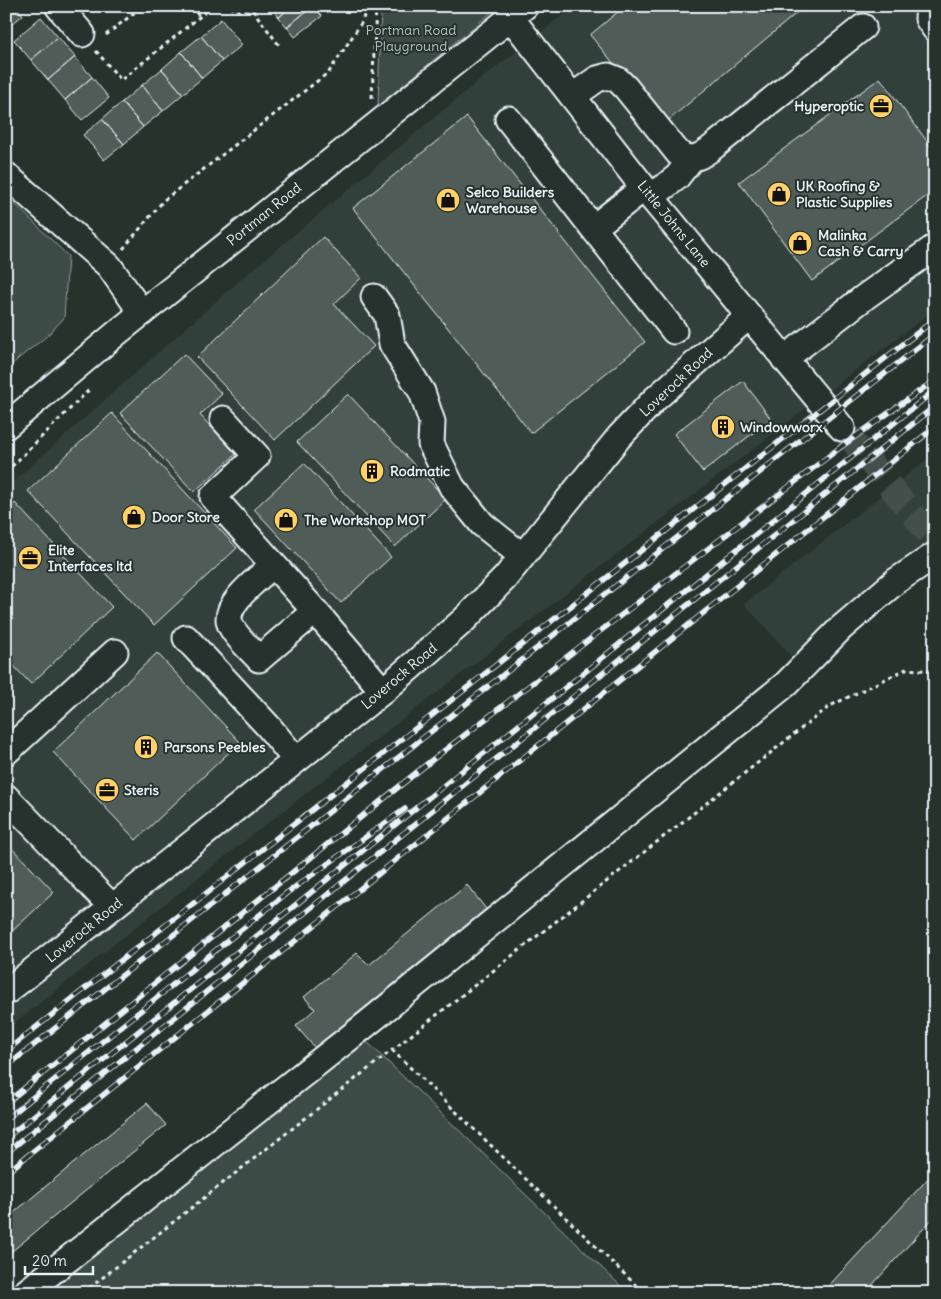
<svg xmlns="http://www.w3.org/2000/svg" width="941" height="1299" font-family="Delius,sans-serif">
<style>
.built{fill:#333f3a}
.green{fill:#3e4b47;stroke:#939ea0}
.building{fill:#505c59;stroke:#e8f1f8}
.lines{fill:none;stroke-linecap:round;stroke-linejoin:round}
.minor-tunnel{stroke:#43504b;stroke-width:25;stroke-dasharray:25 12;stroke-linecap:butt}
.minor-casing{stroke:#e8f1f8;stroke-width:29}
.path{stroke:#e8f1f8;stroke-width:3;stroke-dasharray:4 4;stroke-linecap:butt}
.minor{stroke:#26332d;stroke-width:25}
.rail-casing{stroke:#e8f1f8;stroke-width:5.5}
.rail{stroke:#26332d;stroke-width:4;stroke-dasharray:11;stroke-linecap:butt}
.labels{text-anchor:middle;stroke-width:4;stroke-linejoin:round;paint-order:stroke}
.park-label{font-size:14px;fill:#b5bfc3;stroke:#26332d}
.poi-label{font-size:14px;font-weight:bold;fill:#e8f1f8;stroke:#26332d;text-anchor:start}
.street-label{font-size:14px;fill:#e8f1f8;stroke:#26332d}
</style>
<rect width="100%" height="100%" fill="#26332d"/>
<filter id="ink" filterUnits="userSpaceOnUse"><feTurbulence type="fractalNoise" baseFrequency=".02" numOctaves="2"/><feDisplacementMap in="SourceGraphic" scale="10" xChannelSelector="R" yChannelSelector="G"/><feConvolveMatrix kernelMatrix="1 2 1 2 8 2 1 2 1" color-interpolation-filters="sRGB"/></filter>
<g filter="url(#ink)">
<!-- built -->
<path class="built" d="M575,6h360v303l-679,523 -250,198v-542l233,-207 238,-199z
M935,453v117l-130,101 -61,-67z"/>
<!-- green -->
<path class="green" d="M381,6h118l-121,100z
M6,195l62,61 -4,62 -17,18 -28,22 -13,12z
M362,1037l266,256h-590z"/>
<!-- building -->
<path class="building" d="M6,6h9l8,9 -17,14z
M272,6h20l-13,11 -8,-10z
M292,6h21l-26,21 -8,-10z
M313,6l9,10 -27,21 -8,-10z
M625,6h180l-141,118 -74,-89z
M41,17l17,20 -27,23 -17,-20z
M221,19l21,26 -20,16 -21,-25z
M201,36l21,25 -20,17 -21,-26z
M58,37l17,20 -27,23 -17,-20z
M181,52l21,26 -19,16 -21,-25z
M75,57l17,20 -27,23 -17,-20z
M162,69l21,25 -20,17 -21,-26z
M92,77l17,21 -27,22 -17,-20z
M880,78l55,74v38l-123,91 -73,-99z
M142,85l21,26 -20,16 -21,-25z
M122,102l21,25 -19,17 -22,-25z
M467,117l178,225 -114,91 -178,-225z
M102,119l22,25 -20,16 -21,-25z
M323,237l38,41 -27,26 40,42 -99,94 -78,-83z
M184,354l38,40 -22,21 36,39 -42,38 -74,-79z
M743,381l28,38 -68,53 -29,-38z
M348,394l98,105 -51,48 -98,-105z
M112,413l125,135 -83,77 -126,-134z
M304,463l87,94 -50,46 -87,-94z
M15,503l97,104 -81,77 -25,-26v-146z
M157,653l83,89 -104,98 -83,-88z
M6,842l48,50 -48,45z
M467,885l19,24 -171,139 -19,-22 19,-17 -11,-12 53,-44 12,12z
M147,1103l19,22 -160,131v-37z
M935,1171v45l-70,77h-43z"/>
<g class="lines">
<!-- minor-tunnel -->
<path class="minor-tunnel" d="M842,428l93,113"/>
<!-- minor casing -->
<g class="minor-casing">
<path id="minor" d="M58,6l24,28
M929,6l-1,13 7,10
M511,18l140,179 191,231
M573,96l24,-17 11,-3 10,4 8,8 52,65c17,11 26,1 40,-10l145,-116
M508,119l85,109
M6,175l103,91 33,47
M644,188l-51,40 81,103
M651,197l26,-20 15,-19
M374,297l13,18 5,29 30,48 10,30 -1,22 21,43 30,37 40,32
M784,359l82,-63 69,-49
M223,419l34,37 -44,41 102,114 68,80
M6,426l112,-94 407,-326
M273,565c-13,12 -53,41 -42,61 5,11 20,24 28,33l56,-48
M186,638l82,88 28,34
M6,752l109,-100
M6,797l106,110
M6,992l377,-301 81,-71 41,-42 114,-141 36,-38 94,-83
M25,1293l338,-266 423,-343 55,-56 55,-47 39,-26"/>
</g>
<!-- path -->
<path class="path" d="M191,6l9,11
M231,6l4,5 17,-2 27,36
M547,12l10,-6
M106,35l37,-29
M96,51l25,29 92,-74
M372,98l4,-92
M123,249l41,-49 165,-128 33,-50 5,-16
M6,472l85,-84
M392,1050l252,243
M83,1293l747,-587 76,-37 29,2"/>
<!-- minor -->
<use href="#minor" class="minor"/>
<!-- rail casing -->
<g class="rail-casing">
<path id="rail" d="M6,1051l929,-732
M6,1067l929,-733
M6,1103l426,-343 410,-314 93,-66
M6,1119l282,-227 117,-83
M6,1138l929,-748
M6,1153l929,-747
M6,1173l929,-746"/>
</g>
<!-- rail -->
<use href="#rail" class="rail"/>
</g>
</g>
<!-- icons -->
<defs>
<g id="office-disc" transform="scale(1.25)"><circle r="9.5" fill="#ffd166" stroke="#26332d"/><path d="M-6-3h4V-5.5h4V-3h4V5H-6ZM-1-4.5V-3h2v-1.5ZM-6 0V1H6V0Z" fill="#111"/></g>
<g id="shop-disc" transform="scale(1.25)"><circle r="9.5" fill="#ffd166" stroke="#26332d"/><path d="M-5-2.5h2.3a2.7 3.5 0 0 1 5.4 0H5L5.5 6h-11ZM-1.5-2.5h3a1.5 2.3 0 0 0-3 0Z" fill="#111"/></g>
<g id="building-disc" transform="scale(1.25)"><circle r="9.5" fill="#ffd166" stroke="#26332d"/><path d="M-4-6H4V6H1V3H-1V6H-4ZM-2.5-4.3h1.7v1.8h-1.7ZM.8-4.3h1.7v1.8H.8ZM-2.5-1h1.7V.8h-1.7ZM.8-1h1.7V.8H.8Z" fill="#111"/></g>
</defs>
<g fill-rule="evenodd">
<use href="#office-disc" x="881" y="106"/>
<use href="#shop-disc" x="779" y="194"/>
<use href="#shop-disc" x="448" y="200"/>
<use href="#shop-disc" x="800" y="243"/>
<use href="#building-disc" x="723" y="427"/>
<use href="#building-disc" x="372" y="471"/>
<use href="#shop-disc" x="134" y="517"/>
<use href="#shop-disc" x="286" y="520"/>
<use href="#office-disc" x="30" y="558"/>
<use href="#building-disc" x="146" y="747"/>
<use href="#office-disc" x="107" y="790"/>
</g>
<g class="labels">
<!-- park labels -->
<g class="park-label">
<text x="411" y="35">Portman Road<tspan x="411" dy="16">Playground</tspan></text>
</g>
<!-- poi labels -->
<g class="poi-label">
<text x="864" y="111" text-anchor="end">Hyperoptic</text>
<text x="796" y="191">UK Roofing &amp;<tspan x="796" dy="16">Plastic Supplies</tspan></text>
<text x="466" y="197">Selco Builders<tspan x="466" dy="16">Warehouse</tspan></text>
<text x="818" y="240">Malinka<tspan x="818" dy="16">Cash &amp; Carry</tspan></text>
<text x="740" y="432">Windowworx</text>
<text x="390" y="476">Rodmatic</text>
<text x="152" y="522">Door Store</text>
<text x="304" y="525">The Workshop MOT</text>
<text x="48" y="555">Elite<tspan x="48" dy="16">Interfaces ltd</tspan></text>
<text x="164" y="752">Parsons Peebles</text>
<text x="124" y="795">Steris</text>
</g>
<!-- street labels -->
<g class="street-label">
<text transform="translate(264 214) rotate(-39)" y="5">Portman Road</text>
<text transform="translate(674 224) rotate(51)" y="5">Little Johns Lane</text>
<text transform="translate(676 382) rotate(-43)" y="5">Loverock Road</text>
<text transform="translate(399 676) rotate(-40)" y="5">Loverock Road</text>
<text transform="translate(84 930) rotate(-39)" y="5">Loverock Road</text>
</g>
</g>
<!-- margin -->
<rect width="941" height="1299" fill="none" stroke="#26332d" stroke-width="25"/>
<rect x="12" y="12" width="916" height="1274" fill="none" stroke="#e8f1f8" stroke-width="2" filter="url(#ink)"/>
<!-- scale -->
<path d="M25 1266v8h68v-8" fill="none" stroke="#e8f1f8" stroke-width="2.5"/>
<text x="32" y="1266" font-size="15" fill="#e8f1f8" stroke="#26332d" stroke-width="4" paint-order="stroke">20 m</text>
</svg>
